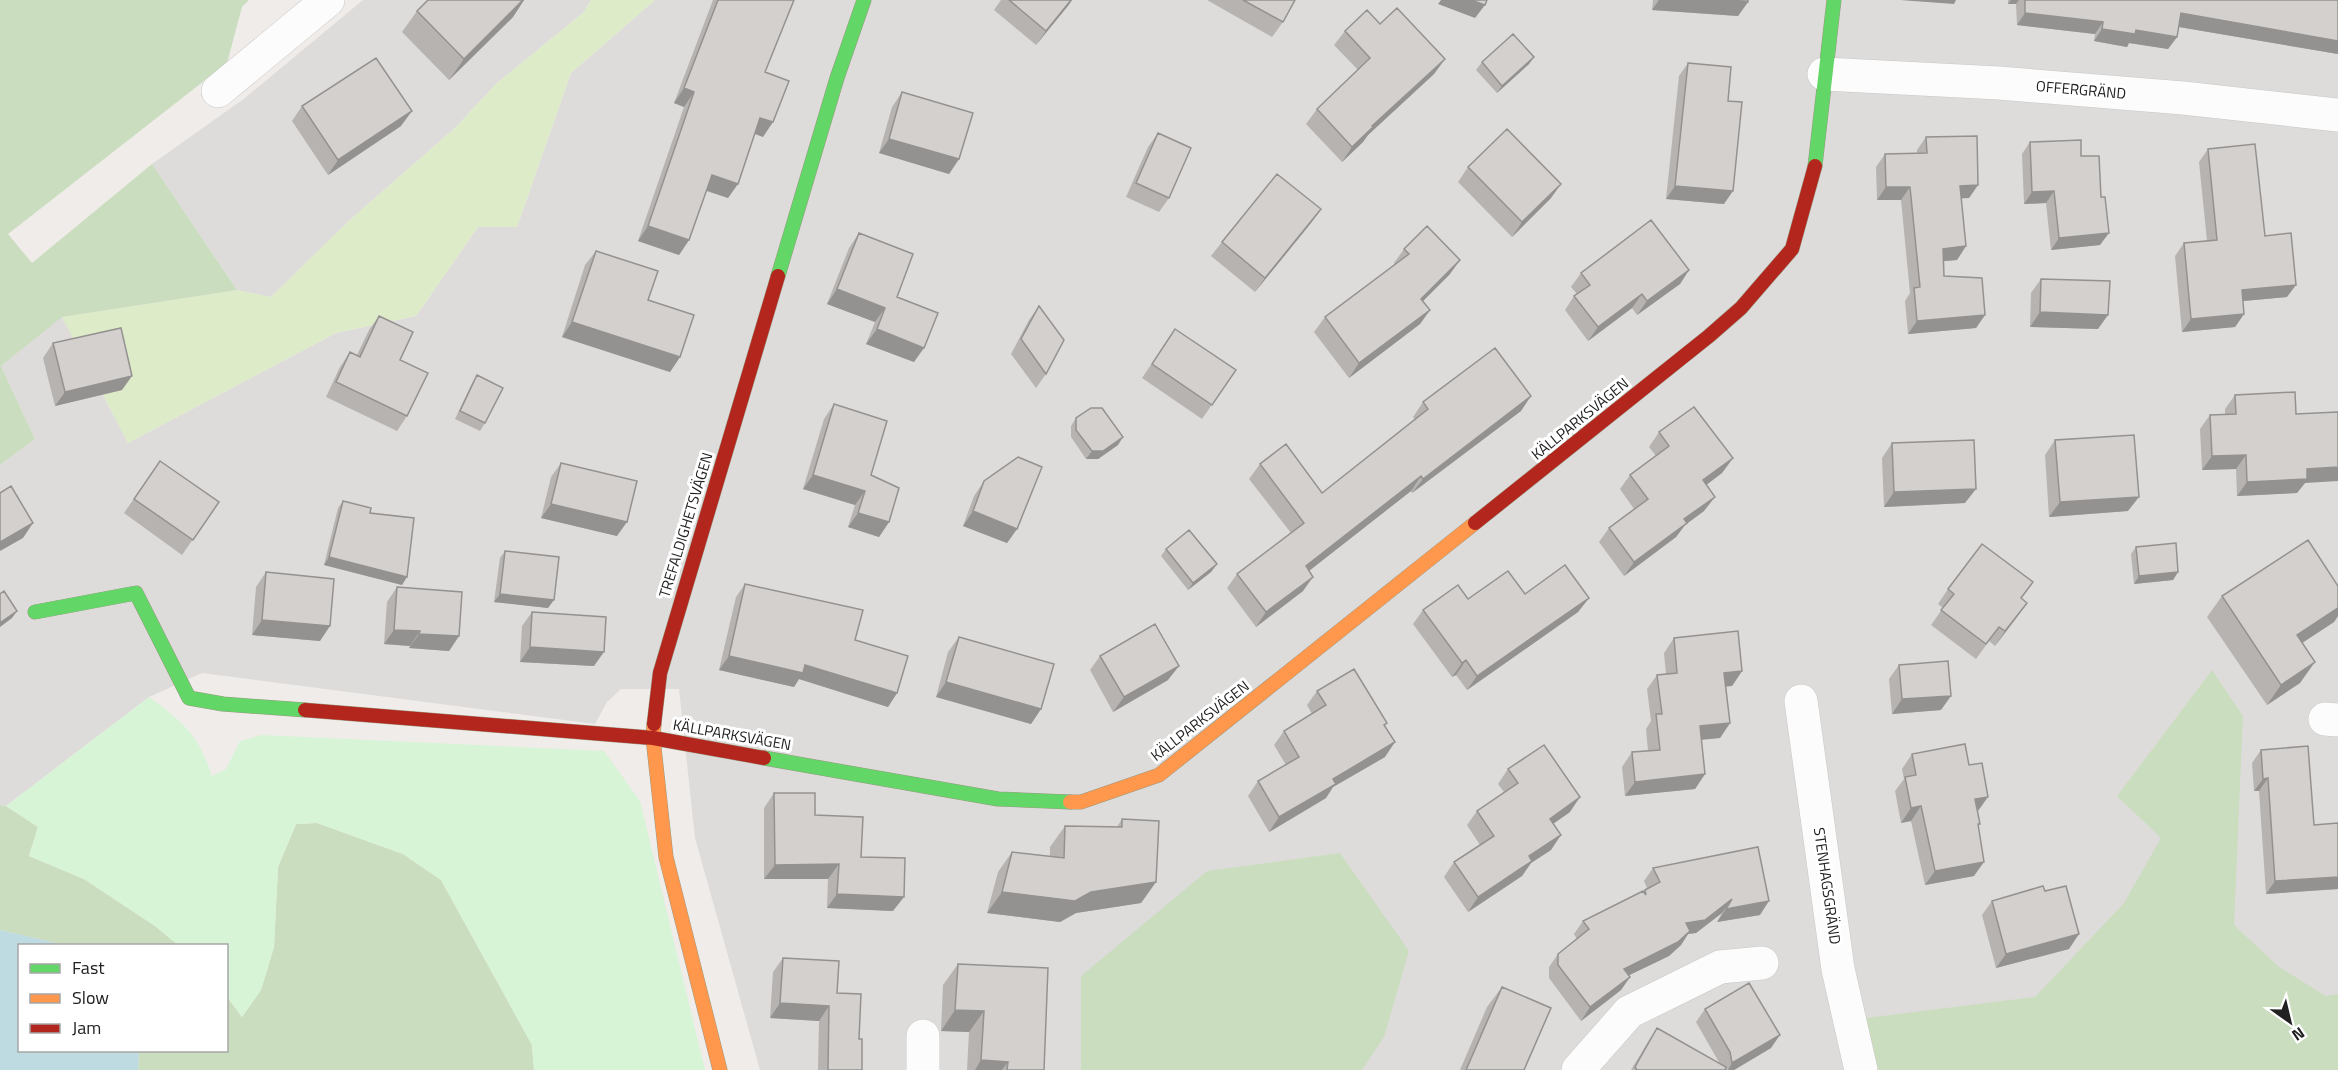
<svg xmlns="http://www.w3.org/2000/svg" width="2338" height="1070" font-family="'Titillium Web',sans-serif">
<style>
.residential{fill:#dedcdb}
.grass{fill:#ddebc9}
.forest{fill:#cbddbf}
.park{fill:#d8f4d7}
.water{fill:#bddbe1}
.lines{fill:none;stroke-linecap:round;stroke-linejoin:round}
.street-casing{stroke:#c8c7c5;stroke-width:34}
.fast-casing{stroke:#999980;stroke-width:15}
.slow-casing{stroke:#999980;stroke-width:15}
.jam-casing{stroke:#999980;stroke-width:15}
.street{stroke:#fdfcfc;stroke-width:33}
.fast{stroke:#63d668;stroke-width:14}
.slow{stroke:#ff974d;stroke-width:14}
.jam{stroke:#b3261e;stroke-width:14}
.wall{fill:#b6b3b1}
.shaded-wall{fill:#949290}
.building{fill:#d4d0ce;stroke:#949290;stroke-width:1.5}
.labels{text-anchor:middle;stroke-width:6;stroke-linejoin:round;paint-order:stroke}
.street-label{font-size:15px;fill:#212121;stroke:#fff}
</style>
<rect width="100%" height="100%" fill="#efece9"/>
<!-- residential -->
<path class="residential" d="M363,0h228l-7,12 -87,71 -42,45 -103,90 -81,79 -34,-7 -85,-126 93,-66z
M655,0h1683v1070h-1578l-65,-232 -16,-149h-58l-14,13 -12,22 -393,-51 -53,24 -143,109 -6,-1v-340l35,-26 -34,-73 61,-50 66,127 208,-110 80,-17 62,-89h39l54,-154z"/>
<!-- grass -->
<path class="grass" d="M591,0h64l-84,73 -54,154h-39l-62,89 -80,17 -208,110 -66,-126 175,-27 34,7 81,-79 103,-90 42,-45 87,-71z"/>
<!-- forest -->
<path class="forest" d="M0,0h249l-7,7 -15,56 -219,171 24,29 120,-99 85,126 -175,27 -61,49 34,73 -35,26z
M2212,670l31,46 -9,209 45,42 47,29 12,-2v76h-466l-14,-51 177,-22 89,-94 37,-65 -44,-42z
M0,805l6,1 32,21 -9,29 55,23 71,47 23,19h-113l-65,-15z
M317,823l86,31 38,26 91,165 2,25h-396l1,-19 87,-1 1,-53 15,20 19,-27 13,-43 4,-80 18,-43z
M1340,853l69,98 -25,86 -22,33h-281v-94l126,-105z"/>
<!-- park -->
<path class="park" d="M149,697c34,25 50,38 63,79l14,-7 14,-28 21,-6 343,16 36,50 65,269h-171l-2,-25 -91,-165 -38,-26 -86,-31 -21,1 -18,43 -4,80 -13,43 -19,27 -15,-20 -1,-51 -48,-1 -23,-19 -71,-47 -55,-23 9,-29 -32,-21z"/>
<!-- water -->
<path class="water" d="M0,930l65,15 -45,1v104l119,1 -1,19h-138z"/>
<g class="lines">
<!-- street casing -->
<g class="street-casing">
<path id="street" d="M1824,74l175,9 184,15 155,17
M218,91l110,-91
M1801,701l37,268 23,101
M2325,719l13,1
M923,1036v34
M1578,1070l51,-58 91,-45 42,-4"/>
</g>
<!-- fast casing -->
<g class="fast-casing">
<path id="fast" d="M1815,166l19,-166
M778,276l59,-198 27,-78
M35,612l101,-19 53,105 34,6 82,6
M764,758l234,41 72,3"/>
</g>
<!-- slow casing -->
<g class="slow-casing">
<path id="slow" d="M654,724l-1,14 13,119 54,213
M1070,802h11l78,-27 316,-252"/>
</g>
<!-- jam casing -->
<g class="jam-casing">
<path id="jam" d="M1475,523l234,-187 32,-28 51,-59 23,-83
M305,710l348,28 111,20
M654,724l6,-51 118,-397"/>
</g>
<!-- street -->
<use href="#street" class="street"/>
<!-- fast -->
<use href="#fast" class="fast"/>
<!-- slow -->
<use href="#slow" class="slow"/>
<!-- jam -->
<use href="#jam" class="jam"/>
</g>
<!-- wall -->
<path class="wall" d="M428,0h96l-11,17 -64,63 -47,-48 15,-21z
M713,0h81l-29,72 -2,65 -8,-3 -27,64 -22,-7 -17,49 -10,15 -41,-14 46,-134 -10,-4z
M1001,0h71l-36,45 -42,-35z
M1207,0h88l-12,22 -11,15z
M1653,0h95v2l-10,14 -86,-6z
M2008,0h330v54l-159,-27 -2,10 -9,12 -39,-6 -2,4 -33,-6 1,-7 -78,-9 -1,-21h-8z
M1380,24l65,35 -11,15 -66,61 -5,7 -21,20 -36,-38 11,-15 41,-39 -24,-25 11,-14z
M1534,57l-5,7 -32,29 -21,-23 6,-8z
M1688,63l40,38 -4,103 -58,-5 13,-123z
M902,92l57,67 -10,15 -70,-21 13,-46z
M302,106l99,20 -73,49 -36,-54z
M1158,133l11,65 -10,14 -33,-15 22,-50z
M1926,137l52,48 -9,13h-8l5,48 -9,14 -14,1 1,15 41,39 -9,13 -68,6 -3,-33 5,-8 -9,-93h-24l-1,-33 9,-13 32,-1v-3z
M2030,142l51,14 19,89 -49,5 -5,-47 -22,1 -2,-50z
M2208,149l57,87 22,61 -44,4 1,13 -9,13 -53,5 -7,-76 9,-13 23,-2 -8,-79z
M1468,167l83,31 -39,39 -54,-55z
M1311,223l-56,69 -44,-36 11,-14z
M859,233l38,64 17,65 -48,-18 9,-22 -48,-18 22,-56z
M1404,249l46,25 -27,27 7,9 -10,14 -71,54 -35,-46 11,-15 70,-52 -1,-2z
M596,251l52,49 32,57 -10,15 -108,-35 23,-72z
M1689,270l-9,14 -43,31 -5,-7 -44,33 -23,-31 9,-14 3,-2 -6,-7 10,-14z
M2041,279l57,50 -68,-2 1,-34z
M1039,306l7,68 -10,14 -25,-34 18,-34z
M379,316l21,44 7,56 -10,15 -71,-34 14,-30 10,-15 7,3 12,-25z
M1175,329l61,41 -34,49 -60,-41z
M53,343l69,47 -67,16 -12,-48z
M477,375l8,48 -5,8 -25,-12 17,-36z
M2235,395l61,19 9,69 -8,10 -60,3 -1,-27 -34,1 -2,-41 10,-14 15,-1v-5z
M1423,402l98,9 -109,82 -1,-2 -102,80 -6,20 -47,36 -29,-39 10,-14 54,-41 -42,-54 11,-15 62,29 93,-73 -2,-3z
M834,404l37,71 18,47 -10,15 -31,-10 7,-22 -52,-16 21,-70z
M1076,418l42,27 -20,14h-12l-15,-22v-11z
M1659,432l74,26 -11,15 -16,12 -2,26 -19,14 -9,12 -52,39 -25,-34 10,-14 25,-19 -14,-20 10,-14 26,-19 -7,-9z
M2055,440l73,71 -79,6 -4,-62z
M1892,443l73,60 -81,4 -2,-49z
M160,461l59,41 -37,53 -58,-42z
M561,463l56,73 -76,-18 10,-41z
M984,481l33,48 -10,14 -44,-17 11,-30z
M343,501l27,12 32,72 -78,-20 14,-57z
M2136,547l42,25 -5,8 -39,4 -3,-30z
M1166,549l51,15 -6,8 -23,18 -27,-34z
M505,551l43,57 -54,-6 6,-44z
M266,572l54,69 -68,-6 4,-48z
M745,584l110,56 42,53 -9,14 -89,-28 -5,8 -75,-17 17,-73z
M2338,586v30l-4,6 -32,21 -2,40 -33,22 -60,-88 15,-21z
M397,587l62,49 -10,15 -40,-3 1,-2 -26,-2 3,-42z
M1948,589l73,9 -4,19 -22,29 -6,-5 -13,18 -45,-34 12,-17 -5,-4z
M1525,594l64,4 -11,14 -111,78 -11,-15 -4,2 -39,-53 10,-14 45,-11z
M532,612l62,54 -74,-4 2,-36z
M959,637l82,72 -10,15 -95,-27 12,-45z
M1674,638l68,33 -10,15h-6l4,37 -10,15 -19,1 4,35 -10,15 -70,7 -3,-29 10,-15 16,-1 -2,-22 5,-8 -4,-32 10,-14 9,-1 -2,-21z
M1100,656l68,24 -55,32 -23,-42z
M1899,665l42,45 -49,4 -3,-35z
M1317,691l70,32 -2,3v31l-52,30 -7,11 -57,34 -21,-36 10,-15 28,-16 -12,-20 10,-14 28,-17 -5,-9z
M2261,750l53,75 24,-2v66l-72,5 -7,-103h-5l-2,-28z
M1912,754l65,57 1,15 -4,50 -49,9 -14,-64 -10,2 -6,-32 9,-12 -2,-10z
M1508,769l62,43 -17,12 -2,26 -20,13 -9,13 -54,36 -24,-35 10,-15 26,-17 -13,-20 10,-14 27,-19 -6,-8z
M774,793l41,22 46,42 32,54 -66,-3 1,-29h-64v-71z
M1122,819l34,63 -15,21 -65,10 -16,9 -73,-9 11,-41 14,-20 38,4v-9l15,-21 52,1z
M1653,868l107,47 -43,7 5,-9 -26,20 -8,1 -7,11 -12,11 -40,19 1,2 -9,13 -40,31 -32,-43v-11l9,-13 19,-15 -3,-5 9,-13 60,-29 4,-4 -3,-7z
M2045,891l24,58 -73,19 -14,-53 10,-14z
M783,958l54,35 22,46 3,31h-44l1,-49 -49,-3 3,-46z
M958,964l86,106h-77l2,-38 -28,-1 2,-46z
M1502,987l22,83h-64l27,-63z
M1705,1009l66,39 -37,22h-103l18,-30 8,-12 63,36 -24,-42z"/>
<!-- shaded-wall -->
<path class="shaded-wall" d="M523,0h1l-11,17 -64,63 15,-21z
M1071,0h1l-4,6 -32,39 10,-14z
M1441,0h30l14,5 -10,13 -37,-14z
M1659,0h50l39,2 -10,14 -86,-6z
M1900,0h56l-2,4z
M2011,0h8l-3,4h-8z
M2025,13l78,9 -8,12 -78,-9z
M2181,13l157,28v13l-165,-28z
M2102,29l34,1 41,7 -9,12 -39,-6 -2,4 -33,-6z
M1534,57l-5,7 -32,29 5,-7z
M1445,59l-11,15 -66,61 -5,7 -21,20 10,-15 20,-21z
M684,88l10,4 -10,15 -10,-4z
M412,111l-11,15 -73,49 10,-15z
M760,118l13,4 -10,15 -13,-5z
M889,139l70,20 -10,15 -70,-21z
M712,175l26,9 -10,14 -26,-9z
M1561,184l-10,14 -39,39 10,-15z
M1978,185l-9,13 -18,1 9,-13z
M1675,186l58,5 -9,13 -58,-5z
M1886,187h24l-9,13h-24z
M2054,191l-8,12 -22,1 8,-12z
M1321,209l-10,14 -56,69 10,-14z
M648,226l41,14 -10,15 -41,-14z
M2109,233l-9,12 -49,5 8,-12z
M1966,246l-9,14 -23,2 9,-13z
M1460,260l-10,14 -39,39 10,-14z
M1689,270l-9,14 -43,31 10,-14z
M2296,285l-9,12 -54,5 9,-12z
M837,289l48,19 -10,14 -48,-18z
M1642,294l-10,14 -44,33 10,-14z
M1430,310l-10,14 -71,54 10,-15z
M2040,312l68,3 -10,14 -68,-2z
M2244,314l-9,13 -53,5 9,-13z
M1985,315l-9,13 -68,6 9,-13z
M572,322l108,35 -10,15 -108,-35z
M877,329l47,19 -10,14 -48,-18z
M132,376l-10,14 -67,16 10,-14z
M1531,396l-10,15 -109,82 11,-14z
M1123,437l-5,8 -20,14h-12l6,-8z
M2246,455l-10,14 -34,1 10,-14z
M1733,458l-11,15 -29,22 10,-15z
M2338,467v14l-33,2 -8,10 -60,3 10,-14 60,-13z
M813,475l52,16 -10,14 -52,-16z
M1421,476l-10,15 -115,90 10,-15z
M1976,489l-11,14 -81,4 10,-15z
M1715,497l-11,14 -19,14 -9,12 -52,39 10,-14 50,-43z
M2139,497l-11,14 -79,6 11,-15z
M551,504l76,18 -10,14 -76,-18z
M973,511l44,18 -10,14 -44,-17z
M858,513l31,9 -10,15 -31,-10z
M33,523l-10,15 -23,13v-9z
M329,557l78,20 -5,8 -78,-20z
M1217,564l-6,8 -23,18 5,-7z
M2178,572l-5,8 -39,4 5,-8z
M1313,577l-10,14 -47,36 10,-15z
M500,594l54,6 -6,8 -54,-6z
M1589,598l-11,14 -111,78 10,-14z
M2027,603l-10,14 -22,29 10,-15z
M2338,608v8l-4,6 -52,34 15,-21z
M17,611l-5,7 -12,9v-4z
M262,620l68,6 -10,15 -68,-6z
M394,630l26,1 -10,15 -26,-2z
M419,634l40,2 -10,15 -40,-3z
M530,647l74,5 -10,14 -74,-4z
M729,656l76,9 92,28 -9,14 -89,-28 -5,8 -75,-17z
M1466,660l-10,15 -4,2 10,-14z
M2315,662l-15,21 -33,22 14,-20z
M1179,666l-11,14 -55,32 11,-15z
M1742,671l-10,15 -18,2 10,-15z
M946,682l95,27 -10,15 -95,-27z
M1951,696l-10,14 -49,4 10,-15z
M1730,723l-10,15 -30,3 10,-15z
M1395,742l-10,15 -52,30 -7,11 -57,34 10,-15 54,-38z
M1705,774l-10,15 -70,7 10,-14z
M2268,778l-9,13h-5l9,-12z
M1580,797l-10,15 -30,21 10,-14z
M1988,797l-10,14 -3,-12z
M1921,806l-10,15 -10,2 10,-15z
M1561,835l-10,15 -20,13 -9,13 -54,36 10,-15 51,-41z
M1984,862l-10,14 -49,9 10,-14z
M839,864l-11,15h-64l11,-14z
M2338,877v12l-72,5 9,-13z
M1156,882l-15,21 -65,10 -16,9 -73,-9 15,-21h89z
M837,894l67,3 -11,14 -66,-3z
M1732,899l-10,14 -26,20 -8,1 -7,11 -12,11 -54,26 9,-13 62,-46z
M1769,901l-9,14 -43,7 9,-13z
M2079,934l-10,15 -73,19 10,-14z
M1630,977l-9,13 -40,31 9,-14z
M780,1003l49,3 -10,15 -49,-3z
M955,1010l29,1 -15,21 -28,-1z
M1780,1035l-9,13 -37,22h-6l4,-7z
M981,1060l27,2 -6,8h-27z"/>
<!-- building -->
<path class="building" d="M428,0h95l-59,59 -47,-48z
M718,0h76l-29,72 24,9 -16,41 -13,-4 -22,66 -26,-9 -23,65 -41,-14 46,-134 -10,-4z
M1009,0h62l-25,31z
M1243,0h52l-12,22z
M1471,0h16l-2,5z
M1709,0h39v2z
M2025,0h313v41l-157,-28 -4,24 -41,-7 -1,4 -33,-5 1,-7 -78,-9z
M1397,8l48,51 -73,67 1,1 -21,20 -35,-38 53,-51 -25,-27 22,-21 13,14z
M1513,34l21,23 -32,29 -20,-24z
M376,58l36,53 -74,49 -36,-54z
M1688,63l43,4 -3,34 14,1 -9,89 -58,-5z
M902,92l71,21 -14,46 -70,-20z
M1507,129l54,55 -39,38 -54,-55z
M1158,133l33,15 -22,50 -33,-15z
M1977,136l1,49 -18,1 6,60 -23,3 1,27 38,2 3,37 -68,6 -3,-33 6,-1 -10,-100h-24l-1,-33 42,-1 -1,-16z
M2081,140v16h18l2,41h4l4,36 -50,5 -5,-47 -22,1 -2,-50z
M2255,144l10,92 26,-3 5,52 -54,5 2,24 -53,5 -7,-76 33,-3 -9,-91z
M1277,174l44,35 -56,69 -43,-36z
M1651,220l38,50 -42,31 -5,-7 -44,33 -24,-31 16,-11 -9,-12z
M1427,226l33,34 -39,39 9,11 -71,53 -34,-46 84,-63 -5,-5z
M859,233l54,21 -16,43 41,16 -14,35 -47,-19 8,-21 -48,-19z
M596,251l62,20 -10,29 46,15 -14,42 -108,-35z
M2041,279l69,2 -2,34 -68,-3z
M1039,306l25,34 -18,34 -25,-35z
M379,316l34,16 -13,28 28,13 -21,43 -71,-34 14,-30 10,5z
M121,328l11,48 -67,16 -12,-49z
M1175,329l61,41 -24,35 -60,-41z
M1495,348l36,48 -108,83 -2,-3 -115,90 7,11 -47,35 -29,-38 67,-51 -44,-59 26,-20 36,49 106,-84 -5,-7z
M477,375l26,13 -18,35 -25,-12z
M2295,392l1,22 42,-2v55l-31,2v10l-60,3 -1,-27 -34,1 -2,-41 26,-1 -1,-19z
M834,404l53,17 -16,54 28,13 -10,34 -31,-9 7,-22 -52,-16z
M1694,407l39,51 -30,22 12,17 -31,22 3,4 -53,39 -25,-34 39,-29 -18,-24 39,-29 -10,-14z
M1091,408h11l21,29 -20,14h-11l-16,-21v-12z
M2134,435l5,62 -79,5 -5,-62z
M1974,440l2,49 -82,3 -2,-49z
M1018,457l24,10 -25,62 -44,-18 11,-30z
M160,461l59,41 -26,38 -59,-41z
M561,463l76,18 -10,41 -76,-18z
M11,486l22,37 -33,19v-49z
M343,501l28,7 -1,5 44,5 -7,59 -78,-20z
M1189,530l28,34 -24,19 -27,-34z
M2308,540l30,46v22l-41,27 18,27 -34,23 -59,-89z
M2176,543l2,29 -39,4 -3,-29z
M1982,544l51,38 -12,16 6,5 -22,28 -6,-4 -13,17 -45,-34 13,-16 -6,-5z
M505,551l54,6 -5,43 -54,-6z
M1565,565l24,33 -112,78 -11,-16 -4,3 -39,-53 35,-25 10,14 40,-28 17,23z
M266,572l68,7 -4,47 -68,-6z
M745,584l118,26 -8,30 53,16 -11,37 -92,-28 -2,8 -74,-17z
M397,587l65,5 -3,44 -40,-2 1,-3 -26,-1z
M4,591l13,20 -17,12v-29z
M532,612l74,5 -2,35 -74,-5z
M1155,624l24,42 -55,31 -24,-41z
M1738,631l4,40 -18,2 6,50 -30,3 5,48 -70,8 -3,-30 28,-2 -4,-36h6l-5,-39 20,-2 -3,-35z
M959,637l95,27 -13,45 -95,-27z
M1948,661l3,35 -49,3 -3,-34z
M1354,669l33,54 -3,2 11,17 -62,37 3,5 -57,33 -21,-36 41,-24 -15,-26 42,-26 -9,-14z
M1965,744l4,21 13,-2 6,34 -13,2 5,25h-2l6,38 -49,9 -14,-65 -10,2 -6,-31 11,-2 -4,-21z
M1544,745l36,52 -30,22 11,16 -32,21 3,5 -54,36 -24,-35 40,-26 -17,-25 41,-28 -10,-14z
M2308,746l6,79 24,-2v54l-63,4 -7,-103 -5,1 -2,-29z
M774,793h41v22l48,2 -2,40 44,1 -1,39 -67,-3 2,-30 -64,1z
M1122,819l37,2 -3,61 -65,10 -16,9 -73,-9 10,-40 52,6 1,-32 57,1z
M1758,847l11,54 -43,8 6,-10 -27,21 -19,3 4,8 -12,11 -54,27 6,8 -40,30 -32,-42v-11l31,-25 -6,-8 60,-30 3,4 -1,-5 15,-8 -7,-14z
M2043,886l2,5 21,-5 13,48 -73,20 -14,-53z
M783,958l56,3 -2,32 24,1 -2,45h3v31h-34l1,-64 -49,-3z
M958,964l90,4 -4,102h-37l1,-8 -27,-2 3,-49 -29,-1z
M1749,983l31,52 -48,28 -2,-11 -25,-43z
M1502,987l49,21 -27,62h-58z
M1657,1028l69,39 -1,3h-88l-2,-3z"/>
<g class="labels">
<!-- street labels -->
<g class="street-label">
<text transform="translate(2081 90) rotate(5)" y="5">OFFERGRÄND</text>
<text transform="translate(1580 419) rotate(-39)" y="5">KÄLLPARKSVÄGEN</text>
<text transform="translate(686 525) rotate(-73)" y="5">TREFALDIGHETSVÄGEN</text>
<text transform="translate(1200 721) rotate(-38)" y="5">KÄLLPARKSVÄGEN</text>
<text transform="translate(732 735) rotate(10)" y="5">KÄLLPARKSVÄGEN</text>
<text transform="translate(1827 886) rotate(82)" y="5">STENHAGSGRÄND</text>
</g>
</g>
<!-- legend -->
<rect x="18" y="944" width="210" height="108" fill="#ffffff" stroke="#a6a6a6" stroke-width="1.5"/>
<rect x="30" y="964" width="30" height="9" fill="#63d668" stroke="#a6a6a6" stroke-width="1.5"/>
<text x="72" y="974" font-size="18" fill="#212121">Fast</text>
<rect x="30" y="994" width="30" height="9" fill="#ff974d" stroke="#a6a6a6" stroke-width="1.5"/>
<text x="72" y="1004" font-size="18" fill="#212121">Slow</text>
<rect x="30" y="1024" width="30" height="9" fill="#b3261e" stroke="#a6a6a6" stroke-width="1.5"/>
<text x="72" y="1034" font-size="18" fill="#212121">Jam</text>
<!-- north arrow -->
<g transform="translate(2290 1022) rotate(146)" stroke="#ffffff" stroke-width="4.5" paint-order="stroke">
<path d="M0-4.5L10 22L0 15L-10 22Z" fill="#212121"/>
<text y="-9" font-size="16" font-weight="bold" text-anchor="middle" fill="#212121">N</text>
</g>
</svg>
